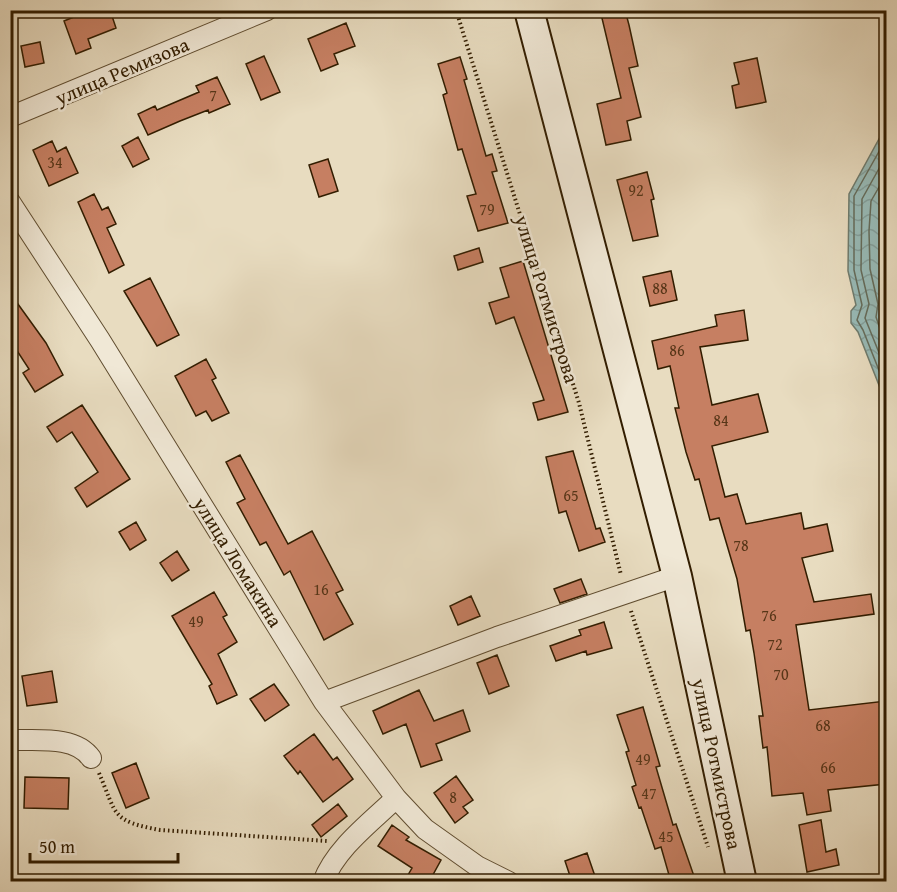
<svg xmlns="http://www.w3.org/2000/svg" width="897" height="892" font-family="'Gentium Book Plus',serif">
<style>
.water{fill:url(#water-waves);stroke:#6f7b6d;stroke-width:1.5}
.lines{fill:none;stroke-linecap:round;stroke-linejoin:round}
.shore{stroke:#656c5b;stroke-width:1.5}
.building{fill:#c67f62;stroke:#321d00;stroke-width:1.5}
.street-casing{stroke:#604d30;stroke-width:22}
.secondary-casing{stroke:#321d00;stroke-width:32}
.path{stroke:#321d00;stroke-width:4;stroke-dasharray:1.5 3;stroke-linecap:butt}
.street{stroke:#f0e8d6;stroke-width:20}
.secondary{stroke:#f0e8d6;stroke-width:28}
.labels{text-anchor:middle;stroke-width:5;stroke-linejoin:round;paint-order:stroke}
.number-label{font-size:16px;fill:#573618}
.street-label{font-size:20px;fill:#321d00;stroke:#f0e8d6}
</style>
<defs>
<pattern id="water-waves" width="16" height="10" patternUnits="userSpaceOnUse" patternTransform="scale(1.5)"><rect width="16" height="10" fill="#98bab6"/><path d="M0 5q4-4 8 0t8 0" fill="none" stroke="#839f9b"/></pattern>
</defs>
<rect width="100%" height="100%" fill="#e8dcc0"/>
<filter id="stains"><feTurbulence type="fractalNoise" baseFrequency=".00333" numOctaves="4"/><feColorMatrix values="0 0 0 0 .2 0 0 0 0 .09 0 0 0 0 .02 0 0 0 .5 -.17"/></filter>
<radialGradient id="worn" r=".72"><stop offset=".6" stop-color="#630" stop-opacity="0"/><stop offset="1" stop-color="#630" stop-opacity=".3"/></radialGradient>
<!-- water -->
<path class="water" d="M886,126v277l-28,-71 -7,-9v-12l5,-6 -8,-34 1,-77z"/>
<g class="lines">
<!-- shore -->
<path class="shore" d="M886,139l-32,57v74l8,35 -5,15 6,10 23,58
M886,156l-24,43 -1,71 8,34 -4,14 21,52
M886,175l-15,26 -2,30 1,38 8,35 -2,13 10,29"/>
</g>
<!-- building -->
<path class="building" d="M91,10h19l6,18 -28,11 3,9 -15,6 -12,-33z
M615,10h10l4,15 9,41 -9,2 12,49 -14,4 4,19 -25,5 -9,-41 24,-6 -20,-84z
M346,23l9,23 -21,8 4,10 -17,7 -13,-32z
M40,42l4,21 -19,4 -4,-21z
M264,56l16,36 -19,8 -15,-36z
M460,57l7,22 -3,1 22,76 6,-2 5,17 -5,1 16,51 -30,8 -11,-35 9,-2 -14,-45 -4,1 -15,-55 4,-2 -9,-29z
M757,58l9,44 -30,6 -4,-22 7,-2 -5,-21z
M217,77l13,27 -21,9 -1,-3 -28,11 -32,14 -10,-21 17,-8 2,4 42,-18 -3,-6z
M138,137l11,22 -16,8 -11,-21z
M52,141l5,11 9,-5 12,26 -29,13 -16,-36z
M328,159l10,32 -19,6 -10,-32z
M647,172l7,27 -3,1 7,36 -25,5 -16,-61z
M94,194l8,16 6,-3 8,17 -9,4 17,37 -15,8 -31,-71z
M479,248l4,14 -25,8 -4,-14z
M523,261l45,151 -30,8 -5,-17 11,-3 -30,-83 -18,7 -7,-21 20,-6 -9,-29z
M671,271l6,29 -27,6 -7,-29z
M150,278l29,57 -22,11 -33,-55z
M10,293l36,50 17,32 -28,17 -12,-19 6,-4 -19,-29z
M744,310l4,30 -48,7 12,58 46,-11 10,38 -56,14 13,51 12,-3 9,30 55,-11 3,16 23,-5 6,27 -31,7 12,44 57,-8 3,20 -78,11 13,85 77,-9v83l-58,6 3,21 -24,4 -4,-22 -31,3 -5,-49 -4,1 -4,-32h4l-9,-63 -4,-23 -4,1 -9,-52 -18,-61 -9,2 -11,-41 -4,1 -9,-28 -11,-44h4l-9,-42 -12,3 -6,-28 65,-15 -2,-11z
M206,359l10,19 -4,2 17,33 -17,8 -6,-10 -10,5 -21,-40z
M82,405l48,74 -43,28 -12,-19 23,-16 -26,-40 -15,10 -10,-15z
M573,451l23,78 4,-1 5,14 -26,9 -13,-40 -7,2 -13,-56z
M240,455l48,89 24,-13 31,59 -7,3 17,31 -29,16 -34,-69 -6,4 -18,-33 -6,3 -23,-42 8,-4 -19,-37z
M136,522l10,18 -16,10 -11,-18z
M177,551l12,19 -17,11 -12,-18z
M581,579l6,15 -27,9 -6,-14z
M214,592l13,23 -4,2 14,25 -19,12 19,41 -20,9 -8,-18 3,-2 -40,-68z
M471,596l9,20 -22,9 -8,-19z
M604,622l8,26 -25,7 -1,-4 -30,10 -6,-15 31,-11 -2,-5z
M497,655l12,31 -20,8 -12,-31z
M52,671l5,31 -30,4 -5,-30z
M274,684l15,21 -24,16 -15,-22z
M419,690l15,31 29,-11 7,21 -34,13 6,16 -21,7 -15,-43 -23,10 -10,-23z
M643,707l17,59 -4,1 17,58 3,-1 20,58h-25l-10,-35 -6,2 -14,-42 -2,1 -7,-21 4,-2 -10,-33 3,-1 -12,-36z
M314,734l19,26 4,-3 16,22 -30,23 -23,-31 -2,3 -14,-18z
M136,763l13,35 -23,10 -14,-35z
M456,776l17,24 -10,7 5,6 -13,10 -21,-30z
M25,777l44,1 -1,31 -44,-1z
M338,804l9,12 -26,21 -9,-12z
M821,820l5,32 10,-3 3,16 -32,7 -8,-47z
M392,825l17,12 -3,3 35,20 -12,22h-10l-11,-7 4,-7 -34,-22z
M587,853l10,29h-25l-7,-21z"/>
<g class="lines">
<!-- street casing -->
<g class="street-casing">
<path id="street" d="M10,117l257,-107
M10,202l90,138 224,362 72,96 29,31 52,37 32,16
M324,702l173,-65 180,-61
M10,740c26,1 65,-5 81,18
M323,882c13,-34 47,-59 73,-84"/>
</g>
<!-- secondary casing -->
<g class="secondary-casing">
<path id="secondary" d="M529,10l148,566 65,306"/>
</g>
<!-- path -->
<path class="path" d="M456,10l123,393 42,172
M631,611l77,236
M99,773c18,42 12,48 61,57l167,11"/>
<!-- street -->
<use href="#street" class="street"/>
<!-- secondary -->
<use href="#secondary" class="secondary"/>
</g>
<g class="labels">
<!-- number labels -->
<g class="number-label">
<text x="213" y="101">7</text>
<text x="55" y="168">34</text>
<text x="636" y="196">92</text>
<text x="487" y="215">79</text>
<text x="660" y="294">88</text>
<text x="677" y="356">86</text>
<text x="721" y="426">84</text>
<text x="571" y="501">65</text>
<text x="741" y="551">78</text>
<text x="321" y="595">16</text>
<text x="769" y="621">76</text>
<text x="196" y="627">49</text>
<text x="775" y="650">72</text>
<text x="781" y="680">70</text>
<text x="823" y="731">68</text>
<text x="643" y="765">49</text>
<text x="828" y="773">66</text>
<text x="649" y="799">47</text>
<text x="453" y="803">8</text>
<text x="666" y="842">45</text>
</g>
<!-- street labels -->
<g class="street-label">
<text transform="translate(122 71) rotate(-23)" y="7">улица Ремизова</text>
<text transform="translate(547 299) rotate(73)" y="7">улица Ротмистрова</text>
<text transform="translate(238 562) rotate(58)" y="7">улица Ломакина</text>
<text transform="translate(717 764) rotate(78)" y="7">улица Ротмистрова</text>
</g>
</g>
<!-- margin -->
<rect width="897" height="892" fill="none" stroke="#e8dcc0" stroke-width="36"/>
<rect x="12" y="12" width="873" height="868" fill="none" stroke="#321d00" stroke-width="3"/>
<rect x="18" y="18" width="861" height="856" fill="none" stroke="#321d00" stroke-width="1.5"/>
<!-- scale -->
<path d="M30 853v9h148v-9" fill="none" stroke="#321d00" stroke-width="3"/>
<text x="39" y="853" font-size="18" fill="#321d00" stroke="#f0e8d6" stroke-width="4.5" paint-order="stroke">50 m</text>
<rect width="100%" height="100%" filter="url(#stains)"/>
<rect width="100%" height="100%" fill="url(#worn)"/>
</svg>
